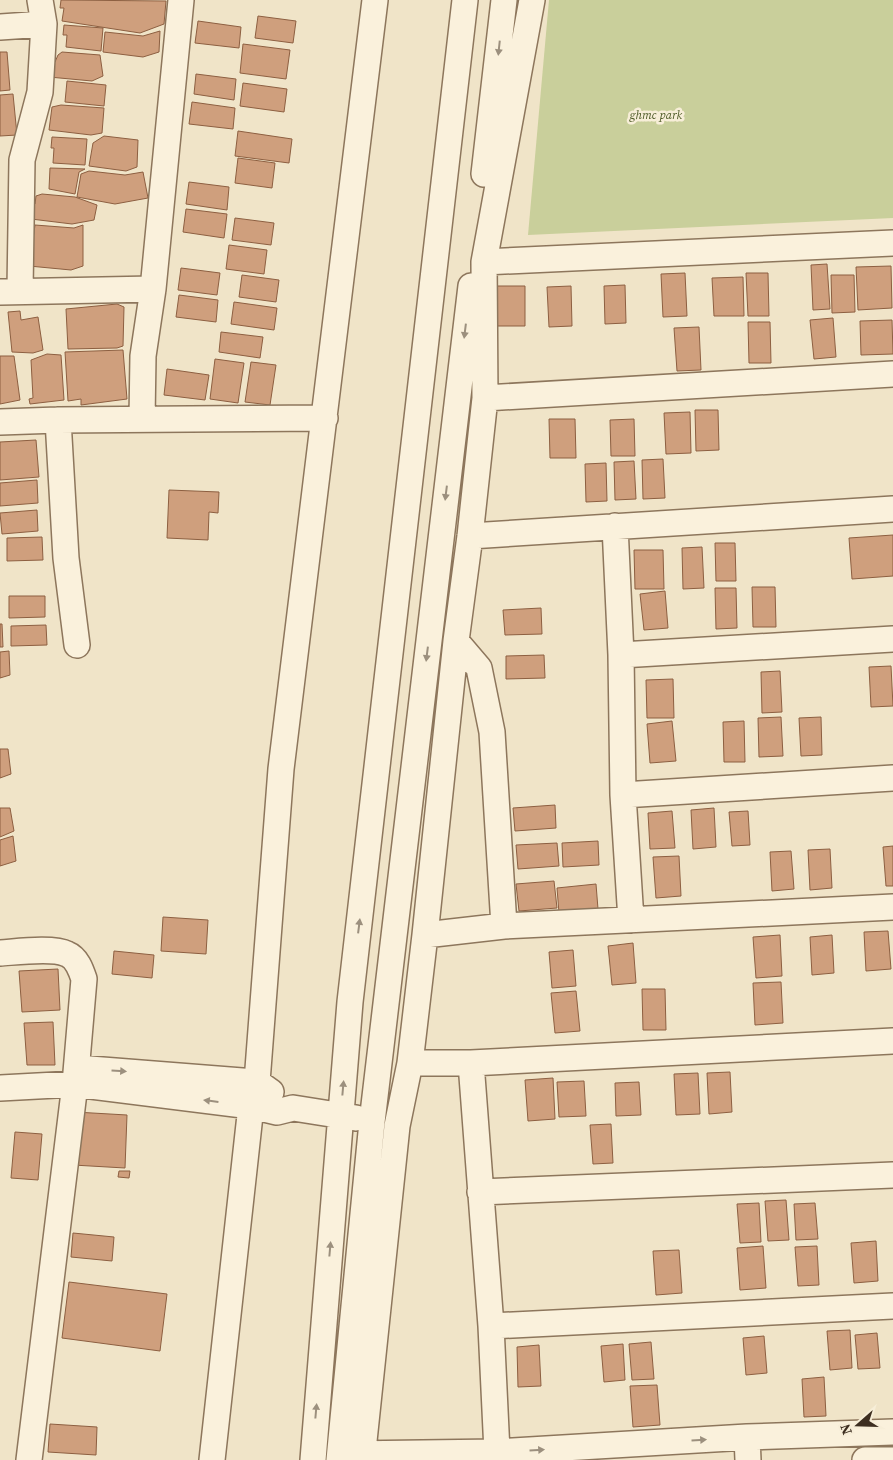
<svg xmlns="http://www.w3.org/2000/svg" width="893" height="1460" font-family="'Source Serif 4',serif">
<style>
.green{fill:#c9cf9b}
.building{fill:#cf9f7d;stroke:#8d5f41}
.lines{fill:none;stroke-linecap:round;stroke-linejoin:round}
.minor-casing{stroke:#8d765c;stroke-width:28}
.minor{stroke:#faf1dc;stroke-width:25}
.oneway{fill:#9c907e}
.labels{text-anchor:middle;stroke-width:5;stroke-linejoin:round;paint-order:stroke}
.park-label{font-size:12px;font-style:italic;fill:#4d5a26;stroke:#f7eed8}
</style>
<rect width="100%" height="100%" fill="#f0e4c8"/>
<!-- green -->
<path class="green" d="M549,0h344v218l-365,17z"/>
<!-- building -->
<path class="building" d="M61,0l105,1 -2,23 -24,9 -78,-12 2,-13h-4z
M258,16l38,5 -3,22 -38,-5z
M198,21l43,6 -2,21 -44,-5z
M64,25l39,3 -2,23 -35,-4 1,-12h-4z
M160,31l-1,21 -16,5 -40,-5 2,-20 38,4z
M243,44l47,6 -4,29 -46,-6z
M0,52h7l3,38 -10,1z
M62,52l38,3 3,21 -11,5 -43,-4 1,-13 5,-2 3,-7z
M196,74l40,5 -2,21 -40,-6z
M67,81l39,4 -2,21 -39,-4z
M243,83l44,6 -3,23 -44,-6z
M13,94l4,41 -17,1v-41z
M192,102l43,6 -2,21 -44,-5z
M61,105l43,3 -2,25 -11,2 -42,-5 3,-23z
M238,131l54,8 -3,24 -54,-7z
M104,136l34,4 -1,27 -11,4 -37,-5 4,-23z
M52,137l35,2 -2,26 -32,-2 1,-15h-3z
M238,158l37,5 -3,25 -37,-5z
M50,168l35,1 -6,3 -4,22 -26,-5z
M89,171l36,4 18,-3 5,26 -33,6 -38,-7 4,-23z
M189,182l40,5 -2,23 -41,-6z
M42,194l33,3 22,8 -3,15 -22,4 -41,-5v-14l4,-1 1,-8z
M186,209l41,5 -3,24 -41,-6z
M235,218l39,5 -3,22 -39,-5z
M35,225l39,3 9,-3v41l-12,4 -42,-4z
M229,245l38,5 -3,24 -38,-5z
M827,264l3,45 -17,1 -2,-45z
M891,266l1,42 -34,2 -2,-43z
M181,268l39,5 -3,22 -39,-5z
M685,273l2,43 -24,1 -2,-43z
M746,273h22l1,43h-21z
M242,275l37,5 -3,22 -37,-5z
M831,275h23l1,37 -23,1z
M743,277l1,39h-30l-2,-38z
M625,285l1,38 -21,1 -1,-38z
M495,286h30v40h-34z
M571,286l1,40 -23,1 -2,-40z
M179,295l39,5 -2,22 -40,-5z
M234,302l43,6 -3,22 -43,-6z
M117,304l7,3 -1,39 -6,2 -49,1 -2,-40z
M20,311l1,9 17,-3 5,33 -10,3 -21,-1 -4,-40z
M833,318l3,39 -22,2 -4,-39z
M892,320l1,34 -32,1 -1,-34z
M748,322h22l1,41h-22z
M699,327l2,43 -24,1 -3,-43z
M221,332l42,5 -3,21 -41,-6z
M123,350l4,49 -46,6v-6l-13,2 -3,-49z
M47,354l14,1 3,45 -34,4 -1,-5 4,-1 -2,-38z
M0,356h14l6,44 -20,4z
M215,359l29,4 -6,40 -28,-4z
M251,362l25,3 -6,40 -25,-3z
M167,369l42,6 -4,25 -41,-5z
M695,410h23l1,40 -23,1z
M690,412l1,41 -25,1 -2,-41z
M549,419h26l1,39h-26z
M634,419l1,37h-24l-1,-36z
M36,440l3,37 -39,3v-38z
M663,459l2,39 -22,1 -1,-39z
M634,461l2,38 -21,1 -1,-38z
M606,463l1,38 -21,1 -1,-38z
M37,480l1,23 -38,3v-23z
M169,490l50,2 -1,21 -9,-1 -1,28 -41,-2z
M37,510l1,21 -36,3 -2,-21z
M893,535v41l-41,3 -3,-41z
M42,537l1,23 -36,1v-23z
M715,543h20l1,38h-20z
M702,547l2,41 -21,1 -1,-41z
M634,550h29l1,39h-29z
M752,587h23l1,40h-23z
M715,588h21l1,40 -21,1z
M665,591l3,37 -24,2 -4,-36z
M9,596h36v21l-36,1z
M541,608l1,26 -37,1 -2,-25z
M0,624h2l1,23h-3z
M46,625l1,20 -36,1v-20z
M9,651l1,24 -10,3v-26z
M544,655l1,23 -39,1v-23z
M891,666l2,40 -22,1 -2,-40z
M780,671l2,41 -20,1 -1,-41z
M673,679l1,39h-27l-1,-38z
M781,717l2,39 -24,1 -1,-39z
M821,717l1,38 -21,1 -2,-38z
M672,721l4,40 -26,2 -3,-39z
M744,721l1,41h-21l-1,-40z
M0,749h8l3,25 -11,4z
M555,805l1,23 -41,3 -2,-23z
M0,808h10l4,23 -14,6z
M714,808l2,39 -23,2 -2,-39z
M672,811l3,37 -25,1 -2,-36z
M748,811l2,34 -18,1 -3,-34z
M13,836l3,25 -16,5v-26z
M598,841l1,24 -36,2 -1,-24z
M557,843l2,23 -41,3 -2,-24z
M893,846v40h-7l-3,-39z
M830,849l2,39 -22,2 -2,-40z
M791,851l3,38 -22,2 -2,-39z
M679,856l2,40 -25,2 -3,-41z
M554,881l3,27 -38,3 -3,-27z
M596,884l2,25 -39,4 -2,-25z
M163,917l45,3 -2,34 -45,-3z
M888,931l3,38 -25,2 -2,-39z
M780,935l2,41 -26,2 -3,-41z
M832,935l2,38 -22,2 -2,-38z
M633,943l3,40 -24,2 -4,-39z
M573,950l3,36 -24,2 -3,-36z
M114,951l40,4 -2,23 -40,-4z
M58,969l2,41 -38,2 -3,-41z
M781,982l2,41 -28,2 -2,-42z
M642,989h23l1,41h-23z
M576,991l4,40 -25,2 -4,-40z
M53,1022l2,43h-28l-3,-42z
M730,1072l2,40 -23,2 -2,-41z
M698,1073l2,41 -24,1 -2,-41z
M553,1078l2,41 -27,2 -3,-41z
M584,1081l2,35 -27,1 -2,-35z
M639,1082l2,33 -25,1 -1,-33z
M75,1112l52,3 -2,53 -52,-3z
M611,1124l2,39 -20,1 -3,-39z
M15,1132l27,2 -4,46 -27,-2z
M119,1171h11l-1,7 -11,-1z
M786,1200l3,40 -21,1 -3,-40z
M759,1203l2,39 -21,1 -3,-39z
M815,1203l3,36 -22,1 -2,-36z
M73,1233l41,4 -2,24 -41,-4z
M876,1241l2,40 -24,2 -3,-40z
M763,1246l3,42 -26,2 -3,-42z
M817,1246l2,39 -21,1 -3,-39z
M679,1250l3,43 -26,2 -3,-44z
M69,1282l98,12 -7,57 -98,-13z
M850,1330l2,38 -22,2 -3,-39z
M877,1333l3,35 -22,1 -3,-34z
M764,1336l3,37 -21,2 -3,-37z
M651,1342l3,37 -22,1 -3,-36z
M623,1344l2,36 -21,2 -3,-36z
M539,1345l2,41 -23,1 -1,-40z
M824,1377l2,39 -22,1 -2,-38z
M657,1385l3,40 -27,2 -3,-41z
M50,1424l47,3 -1,28 -48,-3z"/>
<g class="lines">
<!-- minor casing -->
<g class="minor-casing">
<path id="minor" d="M0,27l44,-3
M484,174l20,-174
M484,262l409,-19
M20,290l2,-130 18,-68 4,-68 -4,-24
M0,292l153,-3
M485,398l408,-24
M142,419l1,-63 10,-67 28,-289
M58,420l8,138 11,87
M0,422l58,-2 267,-2
M615,526l6,129 2,140 8,125
M470,536l423,-27
M456,641l23,27 13,64 12,194
M621,655l272,-16
M623,795l270,-17
M425,935l79,-9 389,-19
M0,953c16,-1 53,-6 67,1 10,4 14,16 17,25l-9,105 -46,376
M410,1063h61
M77,1068l180,14 14,10
M0,1088l75,-4 176,22 26,6 16,-4 63,10
M480,1192l413,-17
M491,1326l402,-20
M747,1437l1,23
M497,1452l-6,-126 -20,-263 422,-22
M348,1454l149,-2 250,-15 146,-5
M212,1460l39,-354 6,-24 24,-313 94,-769
M313,1460l37,-458 115,-1002
M339,1460l33,-338 99,-836
M362,1460l35,-334 13,-63 15,-128 31,-294 14,-105 15,-138 -1,-136 48,-262
M865,1460h28"/>
</g>
<!-- minor -->
<use href="#minor" class="minor"/>
</g>
<!-- one-way arrows -->
<defs><path id="oneway-solid" d="M-6-.8H1V-3.2L6.5 0L1 3.2V.8H-6Z" transform="scale(1.25)"/></defs>
<g class="oneway">
<use href="#oneway-solid" transform="translate(499 48) rotate(96)"/>
<use href="#oneway-solid" transform="translate(465 331) rotate(97)"/>
<use href="#oneway-solid" transform="translate(446 493) rotate(97)"/>
<use href="#oneway-solid" transform="translate(427 654) rotate(97)"/>
<use href="#oneway-solid" transform="translate(359 926) rotate(-83)"/>
<use href="#oneway-solid" transform="translate(119 1071) rotate(4)"/>
<use href="#oneway-solid" transform="translate(343 1088) rotate(-85)"/>
<use href="#oneway-solid" transform="translate(211 1101) rotate(-173)"/>
<use href="#oneway-solid" transform="translate(330 1249) rotate(-85)"/>
<use href="#oneway-solid" transform="translate(316 1411) rotate(-85)"/>
<use href="#oneway-solid" transform="translate(699 1440) rotate(-4)"/>
<use href="#oneway-solid" transform="translate(537 1450) rotate(-4)"/>
</g>
<g class="labels">
<!-- park labels -->
<g class="park-label">
<text x="656" y="119">ghmc park</text>
</g>
</g>
<!-- north arrow -->
<g transform="translate(858 1425) rotate(250)" stroke="#f7eed8" stroke-width="4" paint-order="stroke">
<path d="M0-4L9 19L0 12L-9 19Z" fill="#3d2e20"/>
<text y="-8" font-size="14" font-weight="bold" text-anchor="middle" fill="#3d2e20">N</text>
</g>
</svg>
